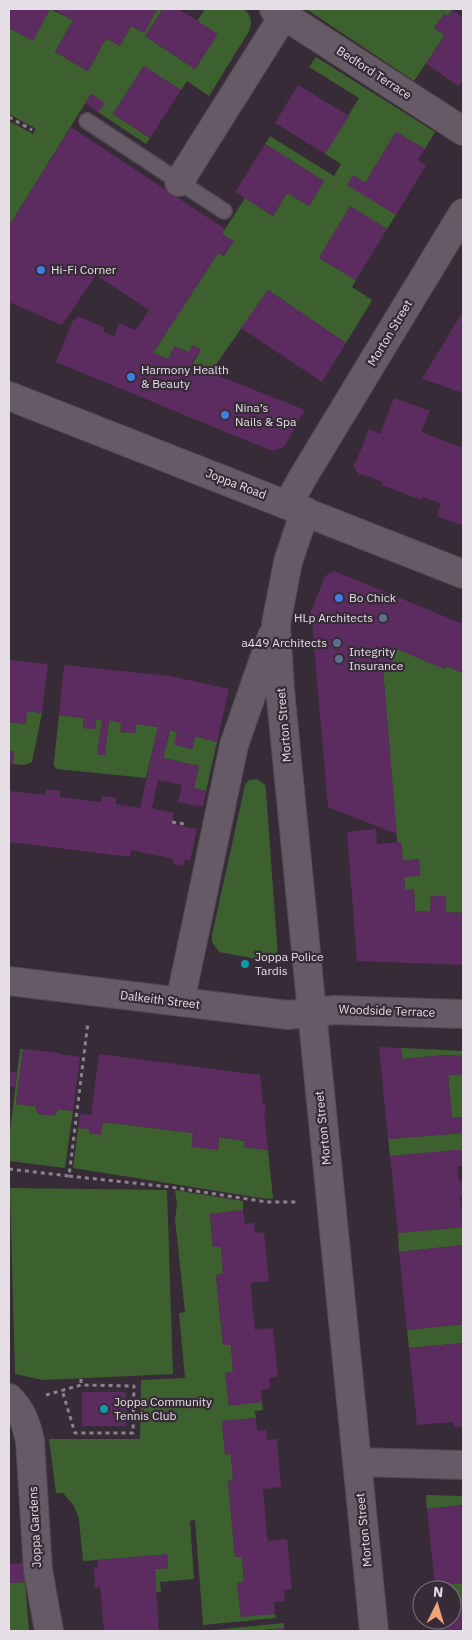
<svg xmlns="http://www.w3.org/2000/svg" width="472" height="1640" font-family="'IBM Plex Sans',sans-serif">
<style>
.green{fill:#3d612e}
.building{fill:#5c2c60}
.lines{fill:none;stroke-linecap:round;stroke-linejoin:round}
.lane-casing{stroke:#514952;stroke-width:18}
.street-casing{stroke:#514952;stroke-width:30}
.secondary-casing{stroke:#514952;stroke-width:30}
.path{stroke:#8b828b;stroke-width:3;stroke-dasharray:4 4;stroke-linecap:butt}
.lane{stroke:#655a66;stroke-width:15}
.street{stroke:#655a66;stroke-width:28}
.secondary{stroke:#655a66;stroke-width:28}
.shop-dot{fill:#3f7fe0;stroke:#362b36;stroke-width:2}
.service-dot{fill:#5c6f8a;stroke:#362b36;stroke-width:2}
.culture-dot{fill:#0f9aa8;stroke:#362b36;stroke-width:2}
.labels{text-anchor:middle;stroke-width:4.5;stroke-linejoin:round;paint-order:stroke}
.street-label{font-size:12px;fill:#e5dee5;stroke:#362b36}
.poi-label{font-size:12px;fill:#e5dee5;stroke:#362b36;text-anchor:start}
</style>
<rect width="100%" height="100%" fill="#362b36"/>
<!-- green -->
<path class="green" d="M50,9l23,11 -18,32 33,19 18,-33 14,8 11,-20 13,7 13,-24h6l-18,27 50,33 22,-35 -20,-13 8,-12h38c9,6 10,14 5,24l-39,63 -22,-15 -6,9 -38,-23 -30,47 37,24 -4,6 -48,-32 6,-9 -13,-9 -82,132v-105l24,13 3,-5 -27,-15v-86l24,12z
M306,9h144l2,1 -4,6 -4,-2 -10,14 11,7 -31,46z
M316,57l119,75 -10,17 -29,-17 -31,51 -12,-8 7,17 36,23 -9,14 -37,-22 -31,51 37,22 -4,7 20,13 -26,43 -78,-53 -60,86 -18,-8 11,-19 -33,10 -15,-6 65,-100 6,3 9,-14 -11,-8 23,-36 28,18 14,-23 22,13 15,-25 -59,-37 5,-8 64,40 7,-12 -16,-10 34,-56 -50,-31z
M397,649l48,20 1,-3 17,7v240l-17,-1v-16h-15l-1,16 -15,-1 -1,-21h-9l-1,-13 16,-2 -1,-16 -16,2 -2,-19h-4l-14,-172 8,-6z
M27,711l15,2 -10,49 -7,3 -12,-1 1,-12 -5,-1v-29l16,2z
M59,715l25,3 -1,10 12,1 1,-10 6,1 -4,34 7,1 4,-35 12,3v9l14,1 1,-9 22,3 -12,51 -89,-9 -3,-3v-4z
M170,730l7,2 -2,13 17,4 3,-13 22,6 -11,49 -12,-3 5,-22 -36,-8z
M257,779l8,6 1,6 12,166 -4,5 -55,-10 -7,-10v-7l33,-150 4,-5z
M401,1048l62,3v5l-17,-1 -44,4z
M20,1049h3l-7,55 19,2 3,8 21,-5 14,2 -8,57 -56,-7v-22z
M463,1074v43l-11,1 -4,-43z
M103,1122l90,11 25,17 1,-13 26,4 -1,6 24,3 5,48 -6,1 -194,-31 5,-40 11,1v4l12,1z
M463,1133v17l-73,6 -2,-17z
M10,1188l157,2 6,184 -130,6 -28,-6z
M175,1190l68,11v9l-33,4 3,33h8l2,27 -7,1 7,70h8l2,27 -8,1 4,32 33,-3 1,8 -8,1 1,7 -34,3 3,33h6l2,26 -5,1 7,76h7l2,25 -7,1 4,33 34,-2 1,4 -73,7 -8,-105 -5,1 4,58 -34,3 1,10h-5l-1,-23 13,-1 -1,-13 -84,6 -4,-42 -5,-13 -11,-13h-7l-7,-54h91l1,-59 44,-2 -6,-65 6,-1 -10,-93 2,-14z
M463,1227v18l-64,7 -1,-19z
M463,1324v19l-54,5 -2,-18z
M426,1495l37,1v9l-36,4z
M25,1582l4,49h-20v-48z
M463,1583v20l-11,1v-14h-17v-4z
M284,1623v5l-32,3h-48z"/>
<!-- building -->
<path class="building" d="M9,9h41l-17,32 -24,-13z
M53,9h104l-13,24 -13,-7 -11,20 -14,-8 -18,33 -33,-19 18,-32z
M163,9h16l39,25 -23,35 -50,-33z
M452,10l11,7v63l-4,6 -33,-22 19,-29 -11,-7 10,-14 4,2z
M144,66l37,24 -31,48 -37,-24z
M298,85l51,31 -24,38 -50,-31z
M91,94l14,9 -7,9 -13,-9z
M71,127l154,102 -3,5 12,7 -11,15 -5,-3 -65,100 15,6 6,-13 15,6 3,-7 9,4 -3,7 -2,-1 -6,13 18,8 1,-4 96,38 -21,37 -12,4 -216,-89 17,-42 2,1 2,-5 28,12 -2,4 11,4 5,-13 17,7 13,-20 -53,-35 -34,50 -53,-23v-76z
M396,132l29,17 -7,11 8,5 -30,50 -49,-30 6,-10 12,8z
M265,144l59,37 -15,25 -22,-13 -14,23 -38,-24z
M350,206l37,23 -31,51 -37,-22z
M268,290l78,53 -24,39 -81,-54z
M463,311v82l-41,-14z
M394,398l36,13 -9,21 42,16v78l-26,-10 4,-12 -18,-7 -1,3 -41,-15 2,-3 -21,-8 -3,2 -6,-12 3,-2 13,-33 11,5z
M334,571l129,53v49l-17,-7 -1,3 -48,-20 -6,15 -8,6 14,164 -69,-27 -17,-196 14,-35z
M9,660l39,4 -6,49 -15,-2 -1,13 -17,-2z
M64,665l106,11 59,13 -12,53 -22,-6 -2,13 -19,-4 3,-13 -7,-2 -7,28 36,8 -5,22 12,3 -3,16 -25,-5 4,-17 -24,-5 -6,28 22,5 -2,11 25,5 -7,32 -5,-1 -2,6 -10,-2 1,-5 -43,-9 -1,7 -121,-15v-51l36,4 1,-6 14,2v6l41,5 1,-6 14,2v6l24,4 18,-81 -22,-3 -1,9 -15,-2 1,-8 -12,-3 -4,35 -8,-1 5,-34 -6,-1 -1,10 -12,-1 1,-10 -25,-3z
M9,751l5,1 -1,12h-4z
M376,829l1,15 24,-2 2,19 16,-2 1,17 -16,1 1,13 9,-1 1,22 15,1 1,-16h15v16l17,1v52l-106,-4 -10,-129z
M241,960l9,1 -1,8 -9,-1z
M379,1047l22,1 1,11 44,-4 17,1v18l-15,1 4,43 11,-1v16l-75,6z
M23,1049l36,4v1l21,3 -7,54 -14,-2 -5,7 -16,-2 -3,-8 -19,-2z
M99,1054l161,21 3,30h2v4l1,4h-2l4,37 -24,-3 1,-6 -26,-4 -1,13 -27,-3 2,-14 -90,-11 -2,13 -12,-2v-4l-11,-1 2,-14 11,1z
M9,1071l8,2 -2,14 -6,-1z
M455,1150h8v16l-6,1 2,14 4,-1v17h-3l2,15h1v15l-65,6 -8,-77z
M243,1210l2,14 9,-1 1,10 9,-1 5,49 -19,2 1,6 4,41 18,-2 5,48 -9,2 1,11 -9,1 1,12 -33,4 -4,-33 8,-1 -2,-27h-8l-7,-70 7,-1 -2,-27h-8l-3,-33z
M463,1245v79l-56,6 -8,-78z
M463,1343v83l-9,1 -1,-5 -36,3 -8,-77z
M82,1392h44v34h-44z
M256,1418l1,13 9,-1 1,10 10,-1 4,48 -18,2 4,47 1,5 19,-2 5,50 -8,1 1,11 -11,1 1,12 -34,3 -4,-34 7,-1 -1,-14 -1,-11h-7l-7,-76 5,-1 -2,-26 -6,1 -3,-34z
M463,1505v78l-28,3 -8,-77z
M167,1554l1,14 -13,1 4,62h-55l-4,-44 -5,1 -1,-21h4v-7z
M23,1563l2,19 -16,1v-19z
M463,1603v28h-23l-2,-11h14v-16z
M284,1628l1,3h-19v-1z"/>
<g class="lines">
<!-- lane casing -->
<g class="lane-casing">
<path id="lane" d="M87,121l137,90"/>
</g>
<!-- street casing -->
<g class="street-casing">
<path id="street" d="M274,9l189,122
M179,182l105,-167
M288,504l15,-27 160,-264
M305,511l-17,51 -12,62 4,65 32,323 62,619
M9,981l279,34 47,-5 128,4
M180,1002l54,-257 38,-109
M9,1398c13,13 17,25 21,43l8,129 11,61
M358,1462l105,3"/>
</g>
<!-- secondary casing -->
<g class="secondary-casing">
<path id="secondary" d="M9,396l454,178"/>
</g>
<!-- path -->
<path class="path" d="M9,117l23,13
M172,822l12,2
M9,1169l60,7 19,-154
M69,1176l101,11 97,15h31
M81,1379v6
M46,1395l35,-10 53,1 -1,47h-58l-13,-43"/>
<!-- lane -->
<use href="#lane" class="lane"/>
<!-- street -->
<use href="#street" class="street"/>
<!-- secondary -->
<use href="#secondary" class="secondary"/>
</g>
<!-- markers -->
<g class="shop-dot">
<circle cx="41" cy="270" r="5"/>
<circle cx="131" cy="377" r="5"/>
<circle cx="225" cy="415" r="5"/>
<circle cx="339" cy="598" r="5"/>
</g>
<g class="service-dot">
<circle cx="383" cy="618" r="5"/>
<circle cx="337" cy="643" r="5"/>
<circle cx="339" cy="659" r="5"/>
</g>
<g class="culture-dot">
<circle cx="245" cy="964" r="5"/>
<circle cx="104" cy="1409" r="5"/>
</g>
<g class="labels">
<!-- street labels -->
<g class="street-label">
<text transform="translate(374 73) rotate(33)" y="4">Bedford Terrace</text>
<text transform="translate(390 333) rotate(-59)" y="4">Morton Street</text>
<text transform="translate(236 484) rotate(21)" y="4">Joppa Road</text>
<text transform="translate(284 725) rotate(-95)" y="4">Morton Street</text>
<text transform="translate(160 1000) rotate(7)" y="4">Dalkeith Street</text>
<text transform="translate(387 1011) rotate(2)" y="4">Woodside Terrace</text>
<text transform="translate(323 1128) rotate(-96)" y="4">Morton Street</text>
<text transform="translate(35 1527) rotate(-93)" y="4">Joppa Gardens</text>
<text transform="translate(364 1530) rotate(-96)" y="4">Morton Street</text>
</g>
<!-- poi labels -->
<g class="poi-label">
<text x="51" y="274">Hi-Fi Corner</text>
<text x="141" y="374">Harmony Health<tspan x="141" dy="14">&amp; Beauty</tspan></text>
<text x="235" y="412">Nina’s<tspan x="235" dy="14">Nails &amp; Spa</tspan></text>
<text x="349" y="602">Bo Chick</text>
<text x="373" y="622" text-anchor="end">HLp Architects</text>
<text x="327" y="647" text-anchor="end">a449 Architects</text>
<text x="349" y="656">Integrity<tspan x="349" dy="14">Insurance</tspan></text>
<text x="255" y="961">Joppa Police<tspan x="255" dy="14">Tardis</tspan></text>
<text x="114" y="1406">Joppa Community<tspan x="114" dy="14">Tennis Club</tspan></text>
</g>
</g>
<!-- border -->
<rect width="472" height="1640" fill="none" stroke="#e5dee5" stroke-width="20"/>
<!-- north arrow -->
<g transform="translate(437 1605) rotate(5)"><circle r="24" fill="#362b36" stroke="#7c737c"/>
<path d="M0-4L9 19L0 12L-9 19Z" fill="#efa376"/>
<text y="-8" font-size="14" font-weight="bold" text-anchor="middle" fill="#e5dee5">N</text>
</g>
</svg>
